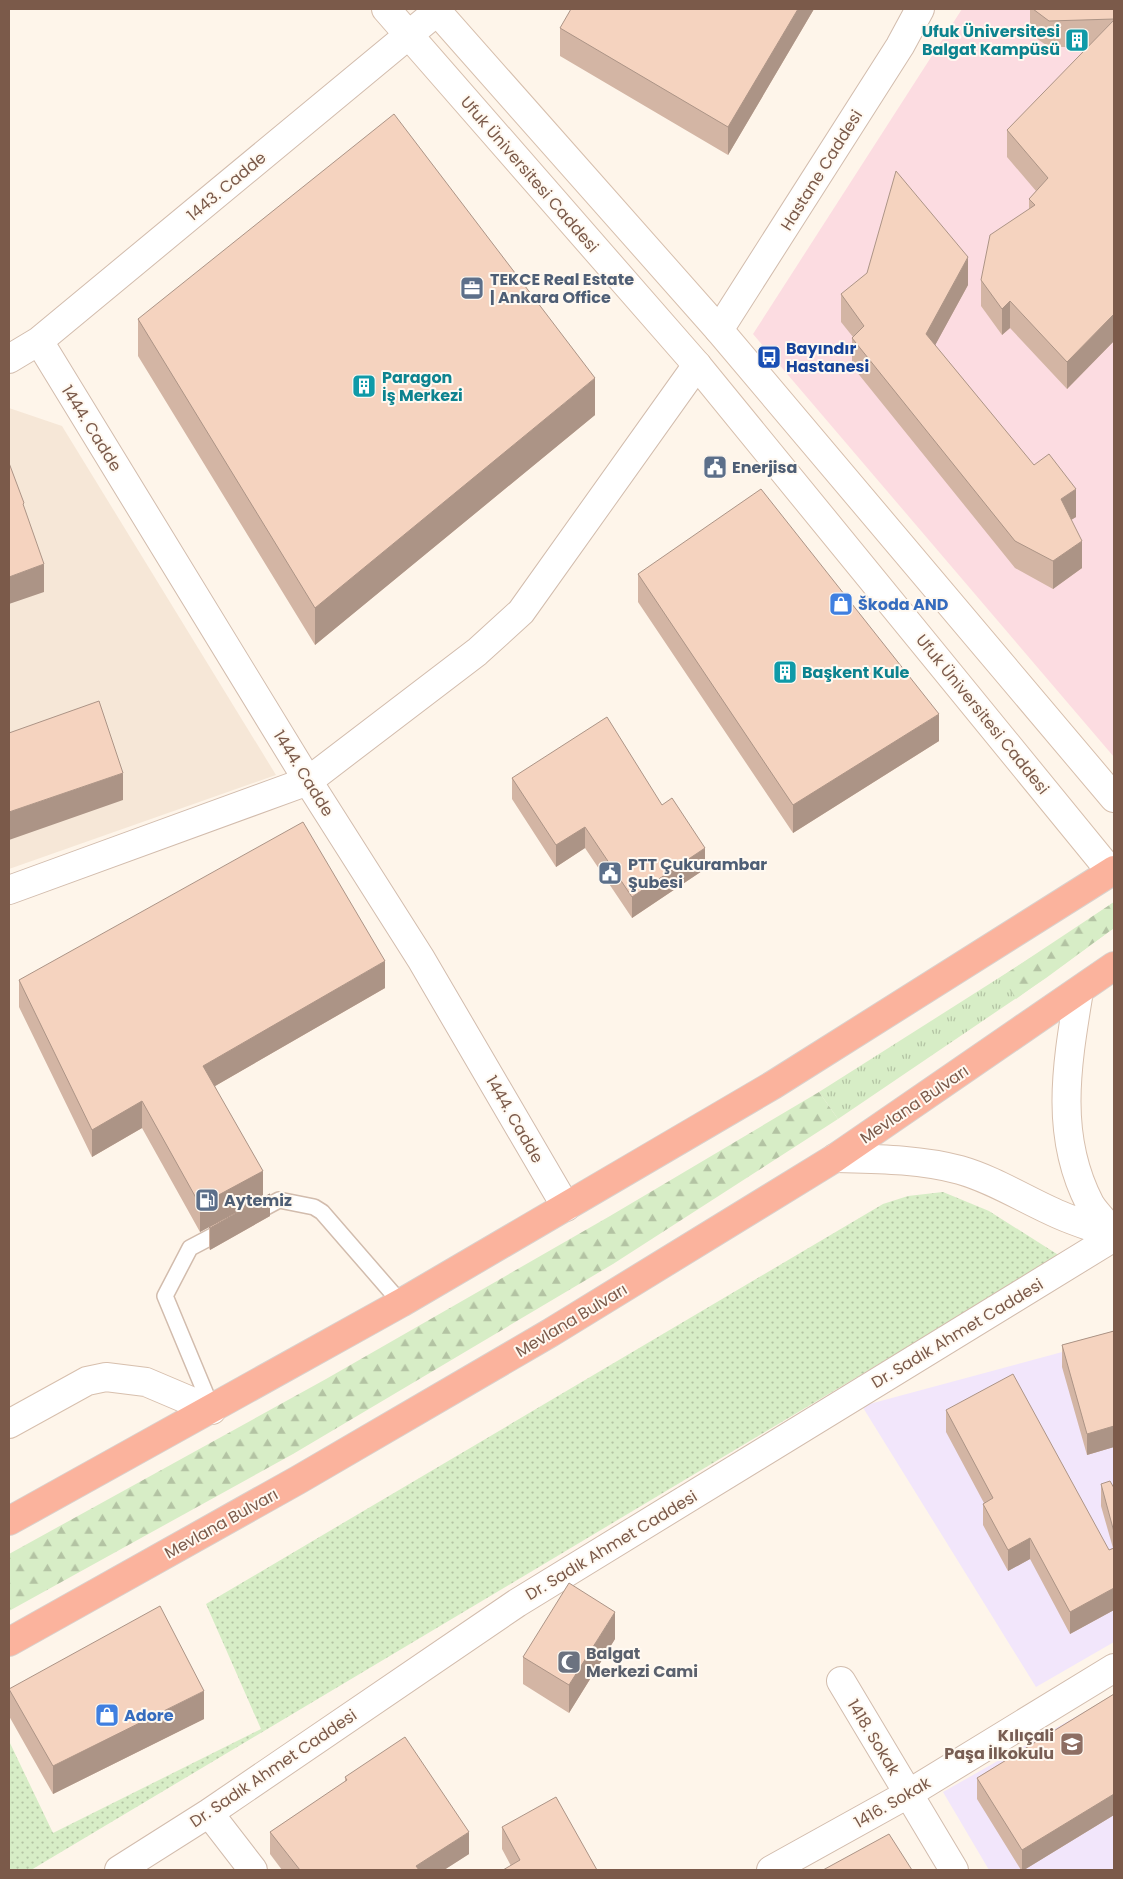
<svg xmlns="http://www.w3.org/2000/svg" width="1123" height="1879" font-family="Poppins,sans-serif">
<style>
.residential{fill:#f6e7d7}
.education{fill:#f2e6fb}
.medical{fill:#fcdce1}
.grass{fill:url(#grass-tufts)}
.forest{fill:url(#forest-firs)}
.park{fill:url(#park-dots)}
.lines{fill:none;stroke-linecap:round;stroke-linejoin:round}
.lane-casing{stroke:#d2bcad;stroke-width:18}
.street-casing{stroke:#d2bcad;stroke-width:30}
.secondary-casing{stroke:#d7bfad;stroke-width:30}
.highway-casing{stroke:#dad1cc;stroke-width:30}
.lane{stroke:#fff;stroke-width:15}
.street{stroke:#fff;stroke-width:28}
.secondary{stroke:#fff;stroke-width:28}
.highway{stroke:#fbb39d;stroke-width:28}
.wall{fill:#d3b5a4}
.shaded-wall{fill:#ac9486}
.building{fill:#f5d3bf;stroke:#ac9486}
.labels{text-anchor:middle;stroke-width:4;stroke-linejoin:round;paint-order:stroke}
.culture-label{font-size:16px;font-weight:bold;fill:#0d838f;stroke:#fff9f1;text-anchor:start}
.street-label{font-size:16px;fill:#7b5a4a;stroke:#fff9f1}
.service-label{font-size:16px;font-weight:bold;fill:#4e5e75;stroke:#fff9f1;text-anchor:start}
.transit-label{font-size:16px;font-weight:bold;fill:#164399;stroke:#fff9f1;text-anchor:start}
.shop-label{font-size:16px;font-weight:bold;fill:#366cbe;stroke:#fff9f1;text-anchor:start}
.worship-label{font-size:16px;font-weight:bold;fill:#5b616d;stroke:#fff9f1;text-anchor:start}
.education-label{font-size:16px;font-weight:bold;fill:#785e54;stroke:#fff9f1;text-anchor:end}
</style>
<defs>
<pattern id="grass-tufts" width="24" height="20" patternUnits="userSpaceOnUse" patternTransform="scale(1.25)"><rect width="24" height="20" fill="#d7edc6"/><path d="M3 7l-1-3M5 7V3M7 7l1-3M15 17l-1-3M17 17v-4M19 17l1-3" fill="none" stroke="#b3c3a3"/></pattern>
<pattern id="forest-firs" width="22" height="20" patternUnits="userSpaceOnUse" patternTransform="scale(1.25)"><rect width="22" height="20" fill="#d7edc6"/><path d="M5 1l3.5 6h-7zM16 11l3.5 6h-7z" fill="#b3c3a3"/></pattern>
<pattern id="park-dots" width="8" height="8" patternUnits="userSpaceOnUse" patternTransform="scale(1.25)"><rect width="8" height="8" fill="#d7edc6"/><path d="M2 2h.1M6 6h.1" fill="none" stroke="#b3c3a3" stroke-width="1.8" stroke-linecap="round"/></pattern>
</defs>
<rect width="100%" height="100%" fill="#fef5ea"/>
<!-- residential -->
<path class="residential" d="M9,408l53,18 214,349 -267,94z"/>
<!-- education -->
<path class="education" d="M1114,1338v304l-78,45 -174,-281z
M1114,1695v175h-125l-46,-78z"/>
<!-- medical -->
<path class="medical" d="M962,9h152v748l-361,-423z"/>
<!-- grass -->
<path class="grass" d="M1114,902v26l-68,50 -208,141 -19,-27 246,-156z"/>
<!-- forest -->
<path class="forest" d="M1114,902v26l-98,71 -15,-22z
M819,1092l19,27 -225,145 -320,190 -284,157v-57l317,-175 284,-163z"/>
<!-- park -->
<path class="park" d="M943,1192l46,19 71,45 -1029,614h-22v-129l44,92 208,-104 -55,-125 677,-400 25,-8z"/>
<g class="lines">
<!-- lane casing -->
<g class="lane-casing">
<path id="lane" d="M253,1214l26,-14 35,7 8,5 79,91
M212,1409l-47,-113 25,-48 36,-19"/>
</g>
<!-- street casing -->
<g class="street-casing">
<path id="street" d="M719,330l181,-284 20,-37
M39,341l269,440 113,178 145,248
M9,359l30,-18 401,-332
M9,890l299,-109 169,-129 44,-40 176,-247
M841,1681l113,189
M209,1813l44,57
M119,1870l90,-57 308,-210 597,-366
M771,1870l137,-76 206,-126"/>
</g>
<!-- secondary casing -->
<g class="secondary-casing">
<path id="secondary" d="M386,9l311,356 414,507
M435,9l284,321 395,468
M1079,991c-12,73 -25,144 11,213 6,10 17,20 24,29
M835,1158c41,1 84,1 125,12 35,10 67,31 100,45 18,8 36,13 54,20
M9,1424l78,-43 19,-4 40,5 66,28"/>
</g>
<!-- highway casing -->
<g class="highway-casing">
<path id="highway" d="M9,1521l392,-218 372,-218 341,-215
M9,1642l289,-162 252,-147 285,-175 279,-192"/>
</g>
<!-- lane -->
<use href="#lane" class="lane"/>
<!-- street -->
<use href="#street" class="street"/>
<!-- secondary -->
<use href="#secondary" class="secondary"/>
<!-- highway -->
<use href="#highway" class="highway"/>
</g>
<!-- wall -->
<path class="wall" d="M814,9l-86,146 -168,-99v-28z
M1030,9h84v332l-47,48 -57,-61 -8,7 -21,-29v-26l48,-71v-10l7,-8 -29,-34v-27l82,-83h-40l-19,-13z
M968,285l-33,60 141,172 -5,3 11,48 -29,21 -38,-21 -163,-202v-28l1,-1 -12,-15v-28z
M138,319l457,96 -280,230 -177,-289z
M638,574l301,167 -146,92 -155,-231z
M512,778l150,27 43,64 -73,49 -47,-70 -29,19 -44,-68z
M19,980l366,8 -170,98 48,112 7,18 -60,34 -1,-2v-21l-9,5 -58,-104 -50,29 -73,-150z
M1114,1331v116l-27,8 -25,-88v-22z
M946,1410l163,140 4,-2 -12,-42v-22l13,4v122l-44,24 -40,-75 -22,12 -25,-46v-21l1,-1 -38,-71z
M615,1639l-46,74 -46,-29v-27z
M9,1689l195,30 -151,75 -44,-78z
M1114,1694v121l-90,55h-3l-44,-71v-21z
M345,1777l124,77 -25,16h-162l-12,-16v-22l75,-50z
M502,1827l95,43 -86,-4 -9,-17z"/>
<!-- shaded-wall -->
<path class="shaded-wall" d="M798,9h16l-86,146v-28z
M968,257v28l-42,77v-28z
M1010,301v27l-8,7v-26z
M1114,314v27l-47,48v-27z
M595,378v37l-280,230v-37z
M1076,489v28l-15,9v-27z
M1082,541v27l-29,21v-28z
M44,564v28l-35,12v-27z
M939,714v27l-146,92v-28z
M123,773v27l-114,40v-28z
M585,827v21l-29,19v-22z
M705,848v21l-73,49v-21z
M385,961v27l-182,105v-27z
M142,1101v27l-50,29v-27z
M263,1171v27l-63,34v-27z
M270,1194v22l-60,34v-22z
M1114,1426v21l-27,8v-21z
M1030,1538v21l-22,12v-21z
M1114,1588v22l-44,24v-22z
M615,1612v27l-46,74v-28z
M204,1691v28l-151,75v-28z
M1114,1794v21l-90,55h-2v-20z
M469,1832v22l-25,16h-28v-4z"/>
<!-- building -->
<path class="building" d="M571,9h227l-70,118 -168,-99z
M1033,9h81v10l-65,2z
M1114,20v294l-47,48 -57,-61 -8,8 -21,-29 9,-45 45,-30 -6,-6 19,-21 -41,-48z
M394,114l201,264 -280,230 -177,-289z
M896,171l72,86 -42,77 108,131 15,-11 27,35 -15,10 21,42 -29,20 -38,-20 -163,-203 12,-12 -23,-32 26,-21z
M9,463l15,40 -1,1 21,60 -35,13z
M761,489l178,225 -146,91 -155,-231z
M99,701l24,72 -114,39v-79z
M607,717l55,88 10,-7 33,50 -73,49 -47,-70 -29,18 -44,-67z
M303,822l82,139 -182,105 60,105 -63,34 -58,-104 -50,29 -73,-150z
M270,1194l-60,34 -1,-1z
M1114,1331v95l-27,8 -25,-89z
M1013,1374l96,176 5,-2v40l-44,24 -40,-74 -22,12 -25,-46 10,-6 -47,-88z
M1110,1481l4,7v44l-13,-48z
M569,1583l46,29 -46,73 -46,-28z
M160,1606l44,85 -151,75 -44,-77z
M1114,1694v100l-92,56 -45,-72z
M405,1737l64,95 -53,34 3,4h-119l-30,-38 77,-52 -2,-3z
M556,1797l41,73h-94l17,-10 -18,-33z
M889,1834l23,36h-89z"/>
<!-- icons -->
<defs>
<g id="building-square" transform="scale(1.25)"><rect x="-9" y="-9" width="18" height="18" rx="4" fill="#0f9aa8" stroke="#fff9f1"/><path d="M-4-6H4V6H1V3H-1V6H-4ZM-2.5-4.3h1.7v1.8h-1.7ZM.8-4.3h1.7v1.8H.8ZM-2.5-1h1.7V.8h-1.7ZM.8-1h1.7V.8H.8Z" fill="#fff"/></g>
<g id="office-square" transform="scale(1.25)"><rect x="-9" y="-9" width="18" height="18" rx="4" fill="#5c6f8a" stroke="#fff9f1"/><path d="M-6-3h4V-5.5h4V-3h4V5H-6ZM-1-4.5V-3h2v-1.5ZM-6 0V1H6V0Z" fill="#fff"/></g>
<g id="bus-square" transform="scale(1.25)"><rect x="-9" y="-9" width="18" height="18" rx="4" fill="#1a4fb4" stroke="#fff9f1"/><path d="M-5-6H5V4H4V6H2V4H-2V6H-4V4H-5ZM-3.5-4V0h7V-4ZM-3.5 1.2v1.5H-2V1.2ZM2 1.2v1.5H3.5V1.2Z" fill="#fff"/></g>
<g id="civic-square" transform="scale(1.25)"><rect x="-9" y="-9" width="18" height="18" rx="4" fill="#5c6f8a" stroke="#fff9f1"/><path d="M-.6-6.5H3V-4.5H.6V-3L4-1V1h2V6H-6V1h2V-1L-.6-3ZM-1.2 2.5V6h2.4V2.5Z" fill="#fff"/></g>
<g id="shop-square" transform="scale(1.25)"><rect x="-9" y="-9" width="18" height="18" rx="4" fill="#3f7fe0" stroke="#fff9f1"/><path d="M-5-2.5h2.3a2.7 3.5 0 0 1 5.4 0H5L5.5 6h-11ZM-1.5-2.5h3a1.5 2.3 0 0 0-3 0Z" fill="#fff"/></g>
<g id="fuel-square" transform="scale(1.25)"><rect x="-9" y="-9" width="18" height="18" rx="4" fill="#5c6f8a" stroke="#fff9f1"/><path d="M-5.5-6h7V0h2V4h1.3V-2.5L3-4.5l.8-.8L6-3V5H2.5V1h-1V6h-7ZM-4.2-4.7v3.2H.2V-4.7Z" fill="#fff"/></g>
<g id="mosque-square" transform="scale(1.25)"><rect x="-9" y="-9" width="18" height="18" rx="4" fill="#6b7280" stroke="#fff9f1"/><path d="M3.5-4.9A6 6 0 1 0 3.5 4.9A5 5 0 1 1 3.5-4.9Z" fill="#fff"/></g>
<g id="school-square" transform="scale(1.25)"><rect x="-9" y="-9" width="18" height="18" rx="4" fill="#8d6e63" stroke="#fff9f1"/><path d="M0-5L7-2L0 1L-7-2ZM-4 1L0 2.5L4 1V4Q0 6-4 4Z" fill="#fff"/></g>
</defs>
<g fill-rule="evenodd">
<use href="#building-square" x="1077" y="40"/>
<use href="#office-square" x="472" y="288"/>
<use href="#bus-square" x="769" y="357"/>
<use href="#building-square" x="364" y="386"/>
<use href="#civic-square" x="715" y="467"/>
<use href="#shop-square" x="841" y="604"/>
<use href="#building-square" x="785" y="672"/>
<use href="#civic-square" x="610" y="873"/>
<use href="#fuel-square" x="207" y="1200"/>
<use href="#mosque-square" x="569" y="1662"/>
<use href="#shop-square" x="107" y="1715"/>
<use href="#school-square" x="1072" y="1744"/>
</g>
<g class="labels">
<!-- culture labels -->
<g class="culture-label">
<text x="1060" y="37" text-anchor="end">Ufuk Üniversitesi<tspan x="1060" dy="18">Balgat Kampüsü</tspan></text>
<text x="382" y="383">Paragon<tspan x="382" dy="18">İş Merkezi</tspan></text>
<text x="802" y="678">Başkent Kule</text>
</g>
<!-- street labels -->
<g class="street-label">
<text transform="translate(821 170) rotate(-58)" y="6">Hastane Caddesi</text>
<text transform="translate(530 174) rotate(49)" y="6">Ufuk Üniversitesi Caddesi</text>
<text transform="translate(226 186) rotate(-40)" y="6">1443. Cadde</text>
<text transform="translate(92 428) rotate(58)" y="6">1444. Cadde</text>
<text transform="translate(983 714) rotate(51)" y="6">Ufuk Üniversitesi Caddesi</text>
<text transform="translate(304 773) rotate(58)" y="6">1444. Cadde</text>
<text transform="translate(914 1104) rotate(-34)" y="6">Mevlana Bulvarı</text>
<text transform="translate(515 1119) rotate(60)" y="6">1444. Cadde</text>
<text transform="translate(571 1320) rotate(-31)" y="6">Mevlana Bulvarı</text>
<text transform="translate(957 1333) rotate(-31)" y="6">Dr. Sadık Ahmet Caddesi</text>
<text transform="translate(221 1523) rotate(-29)" y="6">Mevlana Bulvarı</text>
<text transform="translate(611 1545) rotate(-31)" y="6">Dr. Sadık Ahmet Caddesi</text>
<text transform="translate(874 1737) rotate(59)" y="6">1418. Sokak</text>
<text transform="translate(273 1768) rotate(-34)" y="6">Dr. Sadık Ahmet Caddesi</text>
<text transform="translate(892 1802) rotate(-30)" y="6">1416. Sokak</text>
</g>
<!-- service labels -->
<g class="service-label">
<text x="490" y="285">TEKCE Real Estate<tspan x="490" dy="18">| Ankara Office</tspan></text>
<text x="732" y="473">Enerjisa</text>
<text x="628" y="870">PTT Çukurambar<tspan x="628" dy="18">Şubesi</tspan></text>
<text x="224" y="1206">Aytemiz</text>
</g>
<!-- transit labels -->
<g class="transit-label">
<text x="786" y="354">Bayındır<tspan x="786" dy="18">Hastanesi</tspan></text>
</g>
<!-- shop labels -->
<g class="shop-label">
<text x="858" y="610">Škoda AND</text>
<text x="124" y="1721">Adore</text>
</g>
<!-- worship labels -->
<g class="worship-label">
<text x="586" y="1659">Balgat<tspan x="586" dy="18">Merkezi Cami</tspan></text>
</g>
<!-- education labels -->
<g class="education-label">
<text x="1054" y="1741">Kılıçali<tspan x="1054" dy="18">Paşa İlkokulu</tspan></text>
</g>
</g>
<!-- border -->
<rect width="1123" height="1879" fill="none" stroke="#7b5a4a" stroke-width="20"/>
</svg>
